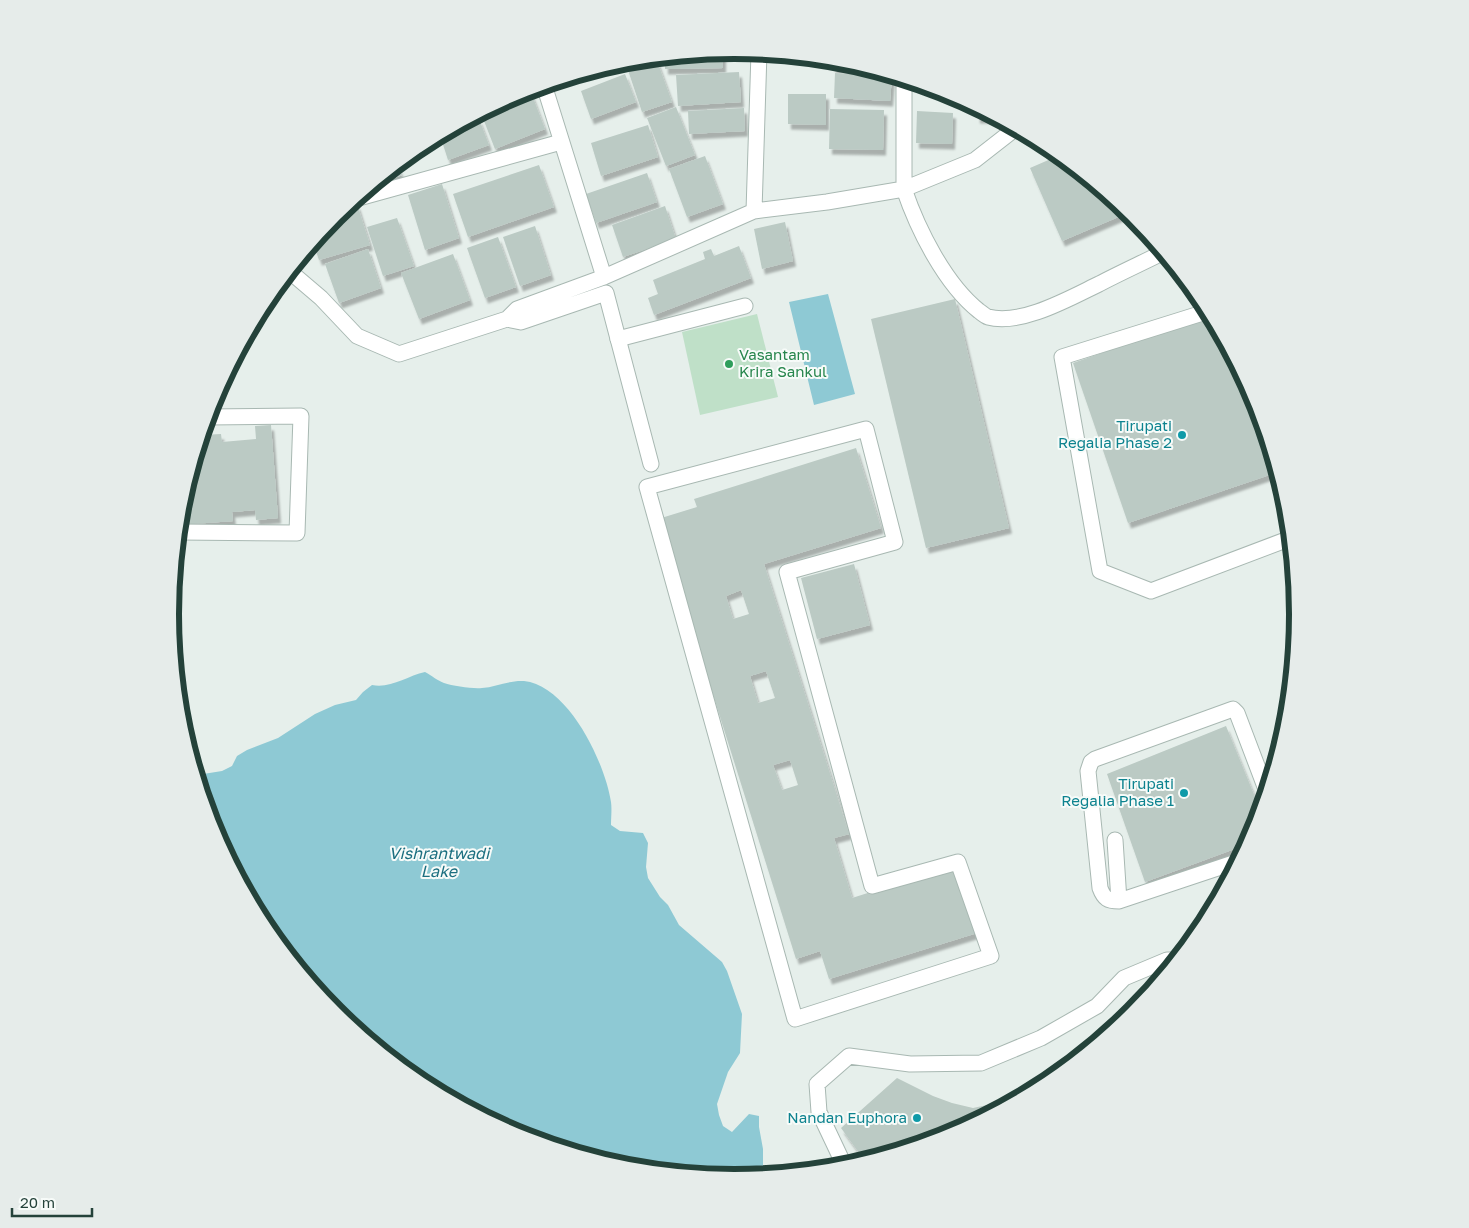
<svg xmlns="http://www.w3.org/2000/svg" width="1469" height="1228" font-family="'Golos Text',sans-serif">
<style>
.green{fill:#bfe0c8}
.water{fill:#8ec9d4}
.building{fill:#bbcac4;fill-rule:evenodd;filter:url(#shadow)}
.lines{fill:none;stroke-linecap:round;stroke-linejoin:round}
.service-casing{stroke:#a8b8b2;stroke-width:17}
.minor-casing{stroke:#a8b8b2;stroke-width:17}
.service{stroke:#fff;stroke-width:15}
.minor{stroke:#fff;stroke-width:15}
.leisure-dot{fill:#2e9e5b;stroke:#f7fbf9;stroke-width:2}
.culture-dot{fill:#0f9aa8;stroke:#f7fbf9;stroke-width:2}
.labels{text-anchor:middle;stroke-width:4;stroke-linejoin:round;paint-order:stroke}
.leisure-label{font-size:15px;fill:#27864d;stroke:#f7fbf9;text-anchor:start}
.culture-label{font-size:15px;fill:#0d838f;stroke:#f7fbf9;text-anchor:end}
.water-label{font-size:16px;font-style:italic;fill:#1c6f80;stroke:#f7fbf9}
.rim{fill:none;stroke:#24423a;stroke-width:6}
</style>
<defs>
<filter id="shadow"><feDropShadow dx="3" dy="5.5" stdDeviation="1" flood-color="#0004"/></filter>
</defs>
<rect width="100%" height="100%" fill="#e6efeb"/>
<!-- green -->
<path class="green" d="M757,314l21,83 -78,18 -18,-83z"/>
<!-- water -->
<path class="water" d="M828,294l27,100 -41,11 -25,-103z
M425,672c6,3 13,9 19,11 9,3 29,6 38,5 14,-1 28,-8 42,-7 45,5 81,82 87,121 1,7 0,16 0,23l9,6 23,2 5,10 -2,24 2,11 12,19 8,8 11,20 43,37 5,9 15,43 -2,39 -12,19 -11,32 2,11 4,11 9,6 17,-18 10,2v11l4,22v26l-29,3 -110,-11 -106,-32 -97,-52 -86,-70 -70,-86 -52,-97 -16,-55 25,-4 10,-5 5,-10 10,-6 31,-12 37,-24 20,-9 21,-5 7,-8 9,-7c18,4 35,-9 53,-13z"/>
<!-- building -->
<path class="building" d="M723,51v17l-58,1v-12z
M656,58l16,44 -30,10 -17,-51z
M834,60l11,1 25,8 -37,-1z
M739,72l2,30 -63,4 -2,-31z
M835,73l57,3 -2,25 -56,-3z
M625,74l11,28 -45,17 -10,-28z
M530,90l15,39 -50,20 -14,-36 26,-14z
M788,94h38v31l-38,-1z
M676,107l19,48 -29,11 -19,-48z
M977,107l8,4 13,7h-21z
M744,108l1,23 -56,3 -1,-23z
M830,109l54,1 -1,40 -54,-1z
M917,111l36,2 -1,31 -36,-1z
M479,119l10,26 -41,15 -8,-25 12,-6z
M648,125l10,32 -57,19 -10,-33z
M1060,155l70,57 -68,29 -32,-73z
M705,156l18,48 -36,13 -18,-48z
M397,165l5,10 -32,13v-1z
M539,165l15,42 -86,30 -15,-43z
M647,173l10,29 -61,21 -10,-29z
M442,184l17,54 -34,12 -17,-55z
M357,204l13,41 -51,15 -6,-18 7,-8 3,-1v-2l13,-16 8,-7z
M665,206l11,33 -53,18 -11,-32z
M397,218l17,48 -31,10 -16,-49z
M785,222l8,39 -31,8 -8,-40z
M535,226l16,49 -31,11 -17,-49z
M498,237l18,50 -31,11 -18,-50z
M739,246l12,32 -97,37 -6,-17 10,-4 -5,-14 52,-21 -2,-7 8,-3 3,7z
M368,249l13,39 -42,15 -14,-39z
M453,254l17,46 -51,19 -18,-46z
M955,299l54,229 -83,20 -55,-229z
M1211,315l45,83 22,74 -150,51 -55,-160z
M271,425l7,93 -22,2 -1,-10 -23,2 1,9 -54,4 2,-21 21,-69 19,-1 1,8 34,-3 -1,-13z
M856,448l25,80 -117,36 85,270 -15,4 18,60 104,-33 21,68 -148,46 -9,-28 -24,8 -138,-440 39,-12 -3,-8zM741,590l8,24 -16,5 -7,-23zM766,671l9,27 -17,5 -8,-27zM790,760l8,25 -16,5 -9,-25z
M854,564l16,61 -53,14 -16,-61z
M1226,726l35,86 -6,18 -7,14 -103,38 -38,-108z
M897,1078l36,18 19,7 21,5 47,-10 -70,37 -85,26 -24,-33z"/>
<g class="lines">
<!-- service casing -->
<g class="service-casing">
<path id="service" d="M904,189c14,41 41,95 75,122 3,2 6,5 9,6 33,9 82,-19 111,-33 21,-11 43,-21 65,-32
M618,339l127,-33
M866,429l29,113 -108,30 85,314 86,-24 33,94 -196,63 -148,-532z"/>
</g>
<!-- minor casing -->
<g class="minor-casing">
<path id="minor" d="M904,79v110
M544,85l60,192
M355,199l206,-57
M754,211l5,-159
M294,275l27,23 36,38 42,18 108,-35 10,-10 87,-32 150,-66 73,-9 77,-13 71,-29 41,-32
M1209,311l-147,46 38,214 51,20 140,-53
M507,319l14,3 85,-29 45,171
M179,532l118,1 4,-117 -93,1
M1115,840l4,61
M1239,861l-120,40c-11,0 -15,-2 -19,-13l-12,-117 3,-9 4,-3 138,-50 4,4 30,79
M845,1167l-26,-55 -2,-28 32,-28 61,8 71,-1 60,-25 56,-32 27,-28 43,-18h10"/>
</g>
<!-- service -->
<use href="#service" class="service"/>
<!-- minor -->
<use href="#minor" class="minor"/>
</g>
<!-- markers -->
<circle class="leisure-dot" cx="729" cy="364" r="5"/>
<g class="culture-dot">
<circle cx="1182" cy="435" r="5"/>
<circle cx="1184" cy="793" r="5"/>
<circle cx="917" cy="1118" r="5"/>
</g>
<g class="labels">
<!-- leisure labels -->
<g class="leisure-label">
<text x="739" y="360">Vasantam<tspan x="739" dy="17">Krira Sankul</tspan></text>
</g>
<!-- culture labels -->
<g class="culture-label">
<text x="1172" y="431">Tirupati<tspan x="1172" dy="17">Regalia Phase 2</tspan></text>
<text x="1174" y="789">Tirupati<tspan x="1174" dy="17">Regalia Phase 1</tspan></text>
<text x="907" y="1123">Nandan Euphora</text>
</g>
<!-- water labels -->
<g class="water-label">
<text x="439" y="859">Vishrantwadi<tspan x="439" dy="18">Lake</tspan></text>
</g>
</g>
<!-- crop -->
<path d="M0 0H1469V1228H0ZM179 614a555 555 0 1 1 1110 0a555 555 0 1 1-1110 0Z" fill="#e6ecea" fill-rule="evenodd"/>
<path class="rim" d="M179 614a555 555 0 1 1 1110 0a555 555 0 1 1-1110 0Z"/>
<!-- scale -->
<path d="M12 1208v8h80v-8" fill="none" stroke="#24423a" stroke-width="2.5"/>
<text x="20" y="1208" font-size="15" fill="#24423a" stroke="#f7fbf9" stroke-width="4" paint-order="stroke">20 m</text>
</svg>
